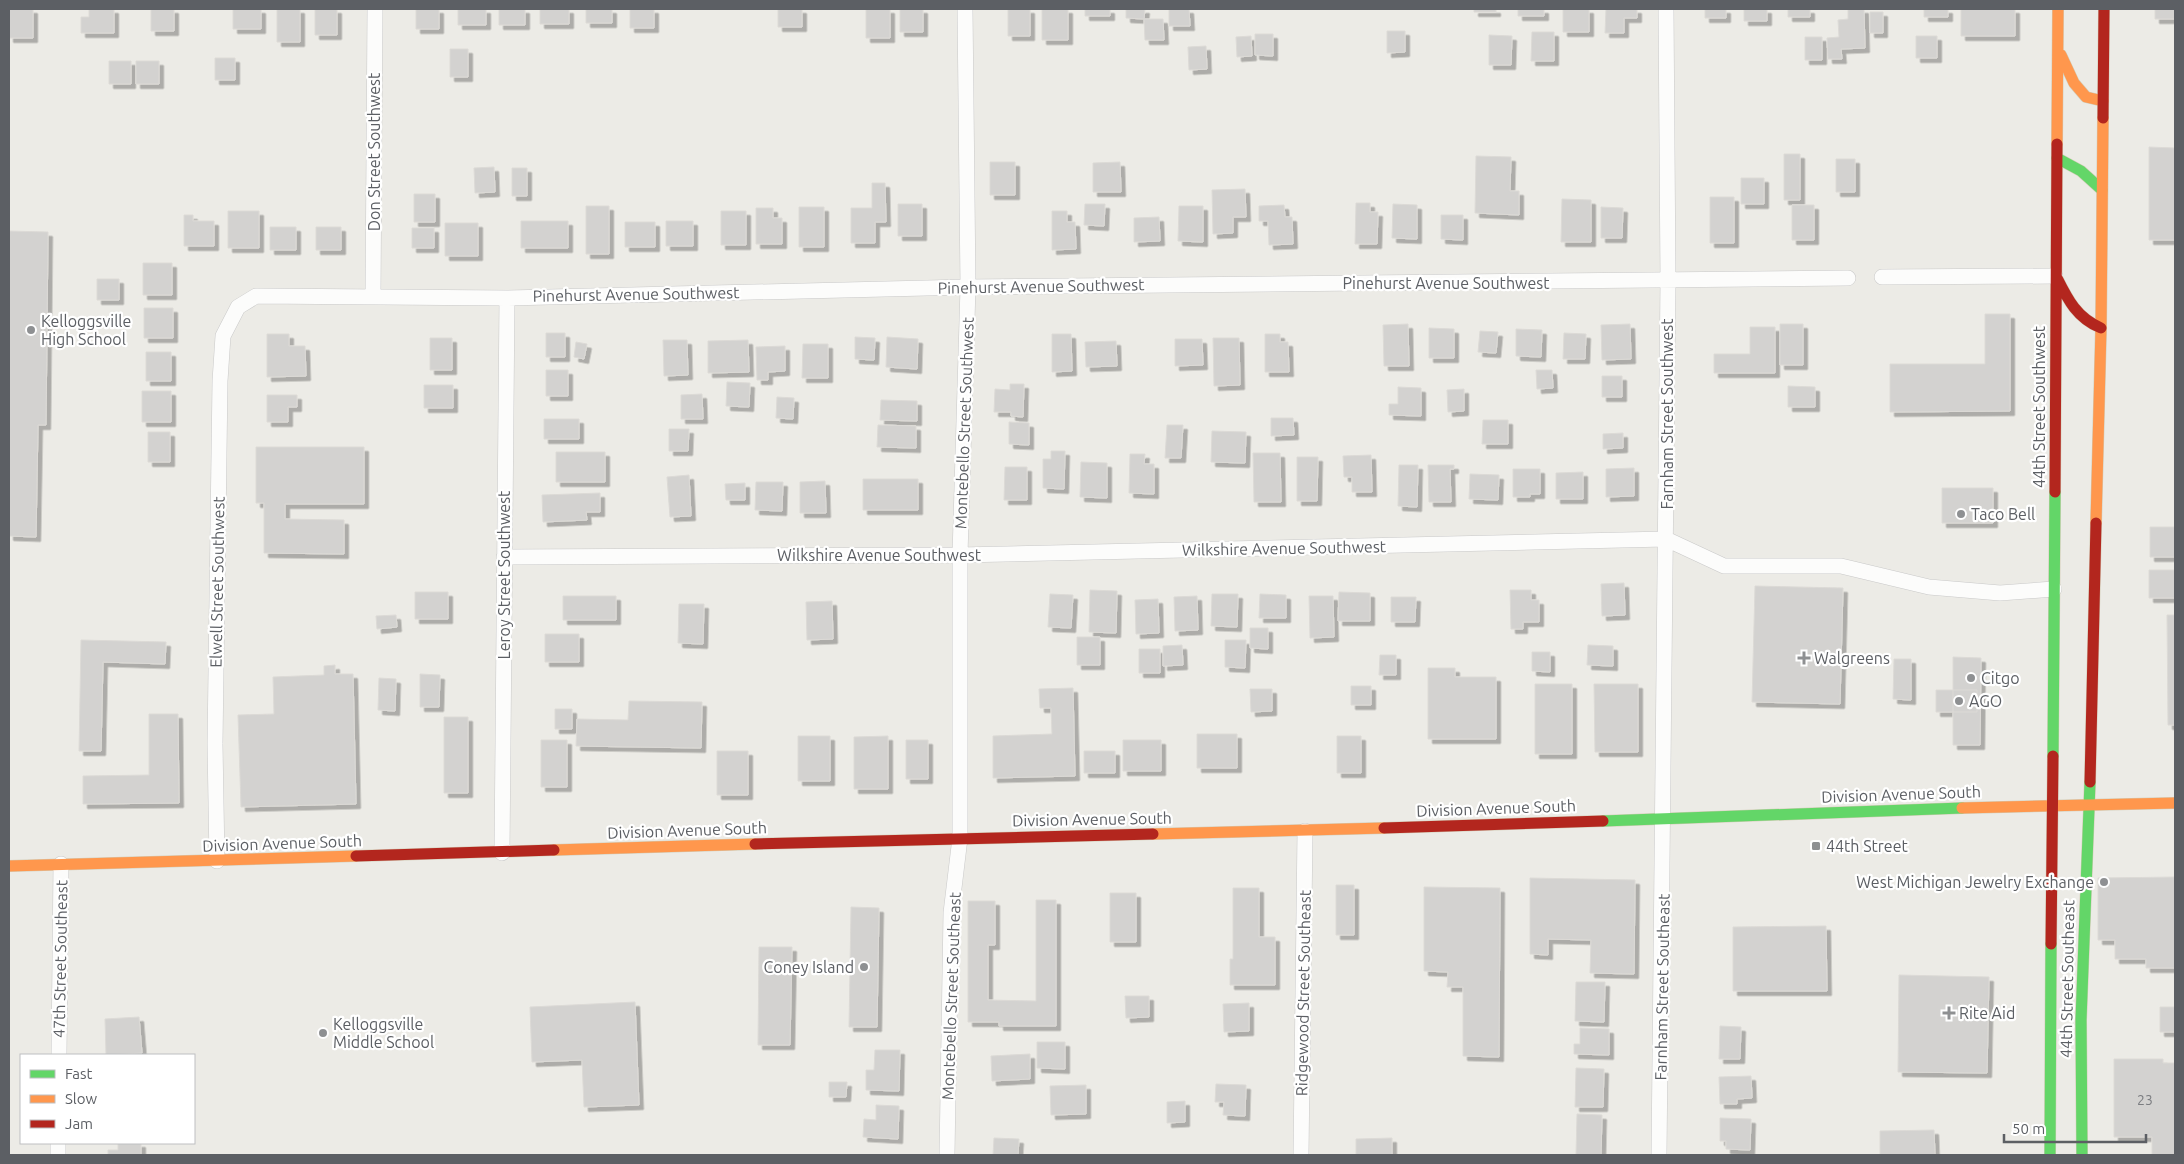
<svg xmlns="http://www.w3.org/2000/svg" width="2184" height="1164" font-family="Ubuntu,sans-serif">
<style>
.building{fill:#d3d2d0;stroke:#dcdad6;filter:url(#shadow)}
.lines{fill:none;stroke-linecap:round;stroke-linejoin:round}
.street-casing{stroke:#c9c9c9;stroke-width:16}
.fast-casing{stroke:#d3ccb6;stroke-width:12}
.slow-casing{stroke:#d3ccb6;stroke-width:12}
.jam-casing{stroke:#d3ccb6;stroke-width:12}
.street{stroke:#fcfcfb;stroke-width:15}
.fast{stroke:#63d668;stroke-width:11}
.slow{stroke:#ff974d;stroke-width:11}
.jam{stroke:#b3261e;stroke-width:11}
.poi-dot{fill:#8e9092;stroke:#fff;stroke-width:2}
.labels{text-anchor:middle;stroke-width:4.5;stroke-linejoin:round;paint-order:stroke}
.number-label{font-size:14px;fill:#7b7d80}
.street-label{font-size:16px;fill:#5c5f64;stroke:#fff}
.poi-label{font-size:16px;fill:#5c5f64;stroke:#fff;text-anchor:start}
</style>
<defs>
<filter id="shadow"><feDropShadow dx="4.5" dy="4.5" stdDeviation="0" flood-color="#0004"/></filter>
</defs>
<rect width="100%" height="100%" fill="#ecebe6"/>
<!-- building -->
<path class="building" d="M9,9h24v29h-24z
M89,9h25v24h-33v-16h8z
M151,9h23v22h-23z
M233,9h28v20h-28z
M277,9h23v33h-23z
M315,9h22v26h-22z
M416,9h23v20h-23z
M458,9h28v16h-28z
M499,9h26v16h-26z
M540,9h29v15h-29z
M586,9h26v14h-26z
M630,9h24v19h-24z
M778,9h24v18h-24z
M866,9h24v29h-24z
M900,9h23v23h-23z
M1008,9h22v27h-22z
M1042,9h26v31h-26z
M1085,9h25v7h-25z
M1126,9h19l-1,10 -18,-1z
M1169,9h20l1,17h-21z
M1474,9h22v3h-22z
M1518,9h26v7h-26z
M1563,9h26v23h-26z
M1606,9h31v9h-13v15h-19z
M1705,9h21v9h-21z
M1744,9h23v12h-23z
M1788,9h22v8h-22z
M1848,9h16l1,39 -24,1 1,10h-14l-1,-21 12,-1 -1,-17 10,-1z
M1924,9h24v8h-24z
M1961,9h54v27h-54z
M2155,9h20v10h-20z
M1870,12h13v21h-13z
M1144,19h19l1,21h-19z
M1387,31h18v21l-18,1z
M1532,32h22v29h-23z
M1255,34h18v22l-18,-1z
M1489,35l23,1 -1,29h-22z
M1251,36l1,20 -15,1 -1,-20z
M1916,36h21v22h-21z
M1805,37h17v23h-17z
M1206,46l1,23 -18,1 -1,-23z
M450,49h18v28h-18z
M215,58h20v22h-20z
M109,61h22v23h-22z
M136,61h23v23h-23z
M2149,147l26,1v92h-26z
M1784,154h16v46h-16z
M1476,156l35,1 -1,34h9v24l-44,-2z
M1836,159h19v33h-19z
M990,162h25v33h-25z
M1120,162l1,30h-28v-29z
M494,167l1,25 -20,1 -1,-25z
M512,168h15v28h-15z
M1741,178h23v26h-23z
M872,183h13l1,39h-11v21h-24v-35h21z
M1245,189l1,28h-13v16l-20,1 -1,-44z
M414,194h21v28h-21z
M1710,197h24v46h-24z
M1562,199l29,1v42h-30z
M1356,203h14v9h8l-1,32h-22z
M898,204h24v32h-24z
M1085,204h20l-1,22 -20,-1z
M1393,204l24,1v34l-25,-1z
M1284,205l1,12h7l1,27 -24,1 -1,-24h-9v-15z
M1792,205h22v35h-22z
M586,206h23v48h-23z
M1179,206h24v36l-25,-1z
M799,207h25v40h-25z
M1601,207l22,1 -1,30h-21z
M756,208h17v10h9v26h-26z
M228,211h31v37h-31z
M721,211h25v34h-25z
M1052,211h15v11h8l1,27 -24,1z
M184,215h9v6h21v25h-30z
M1441,215h22v25l-22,-1z
M1159,217l1,24 -26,1v-24z
M521,221h47v27h-47z
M666,221h27v25h-27z
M625,222h30v25h-30z
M445,223h33v33h-33z
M270,227h26v23h-26z
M316,227h25v23h-25z
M412,228h22v20h-22z
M9,231l39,1 -2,193h-8l-2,112 -27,-1z
M143,263h29v32h-29z
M97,279h22v21h-22z
M144,308h29v30h-29z
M1985,314h25v97l-120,1v-48h95z
M1408,324l1,42h-25l-1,-41z
M1630,324l1,35 -29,1 -1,-35z
M1780,324h23v41h-23z
M1750,327h25v46h-61v-19h36z
M1429,328l25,1v29h-25z
M1516,329l26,1 -1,27 -25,-1z
M1480,331l18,1 -2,21 -18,-1z
M546,333h19v24h-19z
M1564,333l22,1 -1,25h-22z
M267,334h22v12h16l1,30 -39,1z
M1052,334h19l1,37 -20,1z
M1265,334h15v8h8l1,30h-24z
M855,337l20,1 -1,22 -19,-1z
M887,337l31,2 -1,30 -31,-2z
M430,338h22v32h-22z
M1213,338h26l1,47 -26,1z
M1175,339h27l1,26 -28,1z
M663,340h24l1,35 -24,1z
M748,340l1,32 -41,1v-32z
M1116,341l1,25 -31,1 -1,-25z
M576,342l11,2 -3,15 -10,-2z
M803,344h25v34h-26z
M785,346v25l-17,1v8h-11l-1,-33z
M146,352h25v29h-25z
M546,370h22v26h-22z
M1536,370h16l1,18 -16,1z
M1602,376h20v21h-20z
M727,382l23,1 -1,24 -23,-1z
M1010,384h14l-1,33 -12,-1v-4h-17l1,-23 15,1z
M424,385h29v23h-29z
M1788,386l27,1v20h-27z
M1398,387l23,1v28l-32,-1v-11h9z
M1464,389v22l-16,1 -1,-22z
M142,391h29v31h-29z
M702,394l1,25h-22v-24z
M267,395h30v12h-9v15h-21z
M777,397l17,1 -1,21 -17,-1z
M881,400l36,1v20l-37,-1z
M1271,418h22l1,17 -23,1z
M544,419h35v20h-35z
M1483,420h25v24h-26z
M1009,422l20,1v22l-20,-1z
M878,425l38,1v22l-39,-1z
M1167,425h16l-2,33h-16z
M669,429h20l-1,22h-19z
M1212,431l34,1 -1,31 -34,-1z
M148,432h22v30h-22z
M1623,433v15l-20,1v-15z
M256,447h108v57h-79v15l59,1v34l-80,-1v-50h-8z
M1051,451h14l-1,38 -21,-1v-29h8z
M556,452h49v30h-49z
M1253,453h27l1,49h-27z
M1130,454h15l-1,10h10v30l-25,-1z
M1371,455l1,37h-20v-15h-8l-1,-21z
M1297,457h21l-1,44h-20z
M1081,462l26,1v35l-27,-1z
M1399,465h19l-1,42 -19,-1z
M1428,465h26v4h-4l1,33h-22z
M1005,467h22v33h-23z
M1634,468v28l-28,1v-28z
M1513,469h27v25h-10v3h-17z
M1583,472v27h-27v-26z
M1470,474l29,1 -1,25 -29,-1z
M689,475l2,41 -21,1 -3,-40z
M863,479h55v31h-55z
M825,481l1,32h-26v-31z
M756,482h27l-1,29 -27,-1z
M745,483v17h-19l-1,-16z
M1942,488h51v35h-51z
M600,493v19h-14l1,8 -44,2 -1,-27z
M2150,527h25v30h-25z
M2149,570h26v28h-26z
M1624,583l1,32 -23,1 -1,-32z
M1755,586l88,2 -3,116 -88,-2z
M1090,590l27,1 -1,42 -27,-1z
M1510,590h21v10h8v22h-16v7h-12z
M415,592h33v27h-33z
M1339,592l31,1v28h-32z
M1050,594l23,1 -2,33 -23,-1z
M1212,594h26l-1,33 -26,-1z
M1260,594l26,1v23h-27z
M563,596h53v24h-53z
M1197,596l1,34 -23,1 -1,-34z
M1309,596h24l1,41 -24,1z
M1391,597h25l-1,25h-24z
M1158,599l1,34 -23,1 -1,-34z
M832,601l1,38 -26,1 -1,-38z
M679,604h25l-1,40 -25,-1z
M396,615l1,12 -20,2 -1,-13z
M2167,615h8v110h-7z
M1250,628h18v21l-18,-1z
M545,634h34v28h-34z
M1077,637h23v28h-23z
M81,640l85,2 -1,22 -62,-2 -2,89h-22z
M1225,640h21l-1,28 -20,-1z
M1182,645l1,20 -20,1v-20z
M1588,645l25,1v20l-26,-1z
M1139,649h21v24h-21z
M1532,652h18v20l-18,-1z
M1380,655h16v20h-17z
M1953,657l28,1 -1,87h-27z
M1894,659h17v41l-18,-1z
M335,665v9h18l3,130 -115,3 -3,-92 36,-1 -1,-37 51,-2v-9z
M1428,668h27v9h41v62h-68z
M420,674l20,1 -1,32h-19z
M379,678l17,1 -1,32 -17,-1z
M1535,684h37v70h-37z
M1594,684h44v68h-43z
M1351,686h20v19h-20z
M1073,688l2,88 -82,2v-42l59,-2 -1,-26h-11l-1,-19z
M1250,689h22v22l-21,1z
M1936,690h41v22h-41z
M629,701l73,1 -1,46 -125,-2 1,-27 51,1z
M555,709h17v20h-17z
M149,714h29l1,89 -96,1v-28l66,-1z
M444,717h24v76h-24z
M1197,734h40v34h-40z
M798,736h32v45h-32z
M888,736v53h-34v-52z
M1337,736h24v37h-24z
M541,740h26v47h-26z
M906,740h22v39h-22z
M1123,740h38v31h-38z
M717,751h31v44h-31z
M1084,751h31v22h-31z
M2175,877v91h-29v-9h-31v-19h-17v-62z
M1530,878l105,2 -1,94 -44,-1 1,-33 -43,-1v16l-18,-1z
M1336,885h18v50h-18z
M1424,887l76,1 -1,169 -36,-1v-69h-16l1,-15 -24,-1z
M1233,888h26v49h16v48h-45v-26h3z
M1110,893h26v49h-26z
M1036,900h20v126h-57v-4h-31v-121h27v44h-7v55l48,1z
M851,907l28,1 -2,119h-28z
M1826,926l1,65h-94v-64z
M759,947h33l-2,98h-32z
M1899,975l90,2 -2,96 -89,-1z
M1576,982h29l-1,40 -29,-1z
M1125,996h24v21l-23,1z
M635,1002l4,103 -55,2 -2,-47 -50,2 -2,-55z
M1249,1003v28l-25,1 -1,-28z
M2160,1007h15v25h-15z
M139,1017l3,36 -36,2 -1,-36z
M1720,1026l21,1 -1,32h-21z
M1580,1028l29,1v26l-35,-1v-10h6z
M1037,1042h28v27l-28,-1z
M875,1050h25l-1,41 -33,-1v-20h8z
M1030,1054v25l-38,2 -1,-25z
M2114,1059h49v4h12v92h-23v-18h-38z
M1576,1068l28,1 -1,38h-28z
M1751,1076l1,22 -15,1v5h-17l-1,-27z
M829,1082h18l-1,15h-17z
M1216,1084l30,1 -1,31 -22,-1 1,-13h-9z
M1086,1085v29l-35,1 -1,-29z
M1185,1101v21l-18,1v-21z
M876,1105l23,1 -1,33 -35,-2 1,-18 12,1z
M1577,1114l25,1 -1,40h-25z
M1720,1118l31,1 -1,31 -24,-1v-8h-6z
M1934,1130l1,25h-55v-24z
M994,1138l25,1 -1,16h-25z
M1392,1138v17h-36v-16z
M118,1143h23v12h-33v-5h10z"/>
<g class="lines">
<!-- street casing -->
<g class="street-casing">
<path id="street" d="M1882,277l173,-1
M373,296l2,-287
M504,557l456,-2 706,-16 58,27h117l88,21 71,6 54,-4
M502,853l5,-555
M217,861l-2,-117 5,-363 3,-45 15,-29 18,-11 251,2 461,-11 880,-9
M59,1055l2,-191
M58,1155v-12
M947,1155l4,-242 9,-75v-283l8,-268 -3,-278
M1301,1155l4,-324
M1659,1155l9,-874 -2,-272"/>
</g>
<!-- fast casing -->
<g class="fast-casing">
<path id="fast" d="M2057,158l24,13 21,19
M2053,756l2,-264
M1603,821l359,-13
M2050,1155l1,-211
M2082,1155l-1,-135 9,-238"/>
</g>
<!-- slow casing -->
<g class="slow-casing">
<path id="slow" d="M2061,55l13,28 12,14 17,4
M2057,144l1,-135
M2096,523l5,-195 2,-210
M1962,808l213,-5
M1153,834l231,-6
M554,850l201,-6
M9,866l347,-10"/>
</g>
<!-- jam casing -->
<g class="jam-casing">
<path id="jam" d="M2103,118l1,-109
M2057,278c11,22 20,40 44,50
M2055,492l2,-348
M2090,782l6,-259
M1384,828l219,-7
M755,844l398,-10
M356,856l198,-6
M2051,944l2,-188"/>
</g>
<!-- street -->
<use href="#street" class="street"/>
<!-- fast -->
<use href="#fast" class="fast"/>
<!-- slow -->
<use href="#slow" class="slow"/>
<!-- jam -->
<use href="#jam" class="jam"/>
</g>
<!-- markers -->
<g class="poi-dot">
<circle cx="31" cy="330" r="5"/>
<circle cx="1961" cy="514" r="5"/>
<path d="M1801.5 650.5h5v5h5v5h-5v5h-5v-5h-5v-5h5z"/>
<circle cx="1971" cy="678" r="5"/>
<circle cx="1959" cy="701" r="5"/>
<rect x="1811" y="841" width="10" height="10" rx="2.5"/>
<circle cx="2104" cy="882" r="5"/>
<circle cx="864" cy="967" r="5"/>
<path d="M1946.5 1005.5h5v5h5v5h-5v5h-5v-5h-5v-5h5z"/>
<circle cx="323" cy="1033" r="5"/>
</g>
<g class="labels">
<!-- number labels -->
<g class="number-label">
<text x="2145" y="1105">23</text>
</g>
<!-- street labels -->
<g class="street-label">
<text transform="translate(374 152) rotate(-90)" y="6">Don Street Southwest</text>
<text x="1446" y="289">Pinehurst Avenue Southwest</text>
<text transform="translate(1041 286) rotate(-1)" y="6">Pinehurst Avenue Southwest</text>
<text transform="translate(636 294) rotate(-1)" y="6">Pinehurst Avenue Southwest</text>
<text transform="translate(2039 407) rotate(-90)" y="6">44th Street Southwest</text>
<text transform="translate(1667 414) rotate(-90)" y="6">Farnham Street Southwest</text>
<text transform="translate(964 423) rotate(-88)" y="6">Montebello Street Southwest</text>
<text transform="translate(1284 548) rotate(-1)" y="6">Wilkshire Avenue Southwest</text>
<text x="879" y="561">Wilkshire Avenue Southwest</text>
<text transform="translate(504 575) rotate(-90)" y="6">Leroy Street Southwest</text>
<text transform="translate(217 582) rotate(-89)" y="6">Elwell Street Southwest</text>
<text transform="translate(1901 794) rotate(-2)" y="6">Division Avenue South</text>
<text transform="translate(1496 808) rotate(-2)" y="6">Division Avenue South</text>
<text transform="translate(1092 819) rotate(-1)" y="6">Division Avenue South</text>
<text transform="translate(687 830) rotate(-2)" y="6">Division Avenue South</text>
<text transform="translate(282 843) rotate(-2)" y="6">Division Avenue South</text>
<text transform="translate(60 959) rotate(-89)" y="6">47th Street Southeast</text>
<text transform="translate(2067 979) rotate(-89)" y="6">44th Street Southeast</text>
<text transform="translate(1662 987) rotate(-89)" y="6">Farnham Street Southeast</text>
<text transform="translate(1303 993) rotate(-89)" y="6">Ridgewood Street Southeast</text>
<text transform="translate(951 996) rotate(-88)" y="6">Montebello Street Southeast</text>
</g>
<!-- poi labels -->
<g class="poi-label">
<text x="41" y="327">Kelloggsville<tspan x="41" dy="18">High School</tspan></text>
<text x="1971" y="520">Taco Bell</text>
<text x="1814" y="664">Walgreens</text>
<text x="1981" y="684">Citgo</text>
<text x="1969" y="707">AGO</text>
<text x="1826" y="852">44th Street</text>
<text x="2094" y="888" text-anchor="end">West Michigan Jewelry Exchange</text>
<text x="854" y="973" text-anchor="end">Coney Island</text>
<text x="1959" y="1019">Rite Aid</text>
<text x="333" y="1030">Kelloggsville<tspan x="333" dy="18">Middle School</tspan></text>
</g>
</g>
<!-- border -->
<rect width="2184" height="1164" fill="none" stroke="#5c5f64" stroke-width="20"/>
<!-- legend -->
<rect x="20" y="1054" width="175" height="90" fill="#ffffff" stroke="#bebfc1"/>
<rect x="30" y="1070" width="25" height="8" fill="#63d668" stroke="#bebfc1"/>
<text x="65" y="1079" font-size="15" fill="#5c5f64">Fast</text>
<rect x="30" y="1095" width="25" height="8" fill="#ff974d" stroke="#bebfc1"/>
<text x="65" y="1104" font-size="15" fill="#5c5f64">Slow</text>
<rect x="30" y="1120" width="25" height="8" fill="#b3261e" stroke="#bebfc1"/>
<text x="65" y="1129" font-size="15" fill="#5c5f64">Jam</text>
<!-- scale -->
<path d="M2004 1134v8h142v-8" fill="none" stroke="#5c5f64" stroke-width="2.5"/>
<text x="2012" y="1134" font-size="15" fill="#5c5f64" stroke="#ffffff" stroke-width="4" paint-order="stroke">50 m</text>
</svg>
